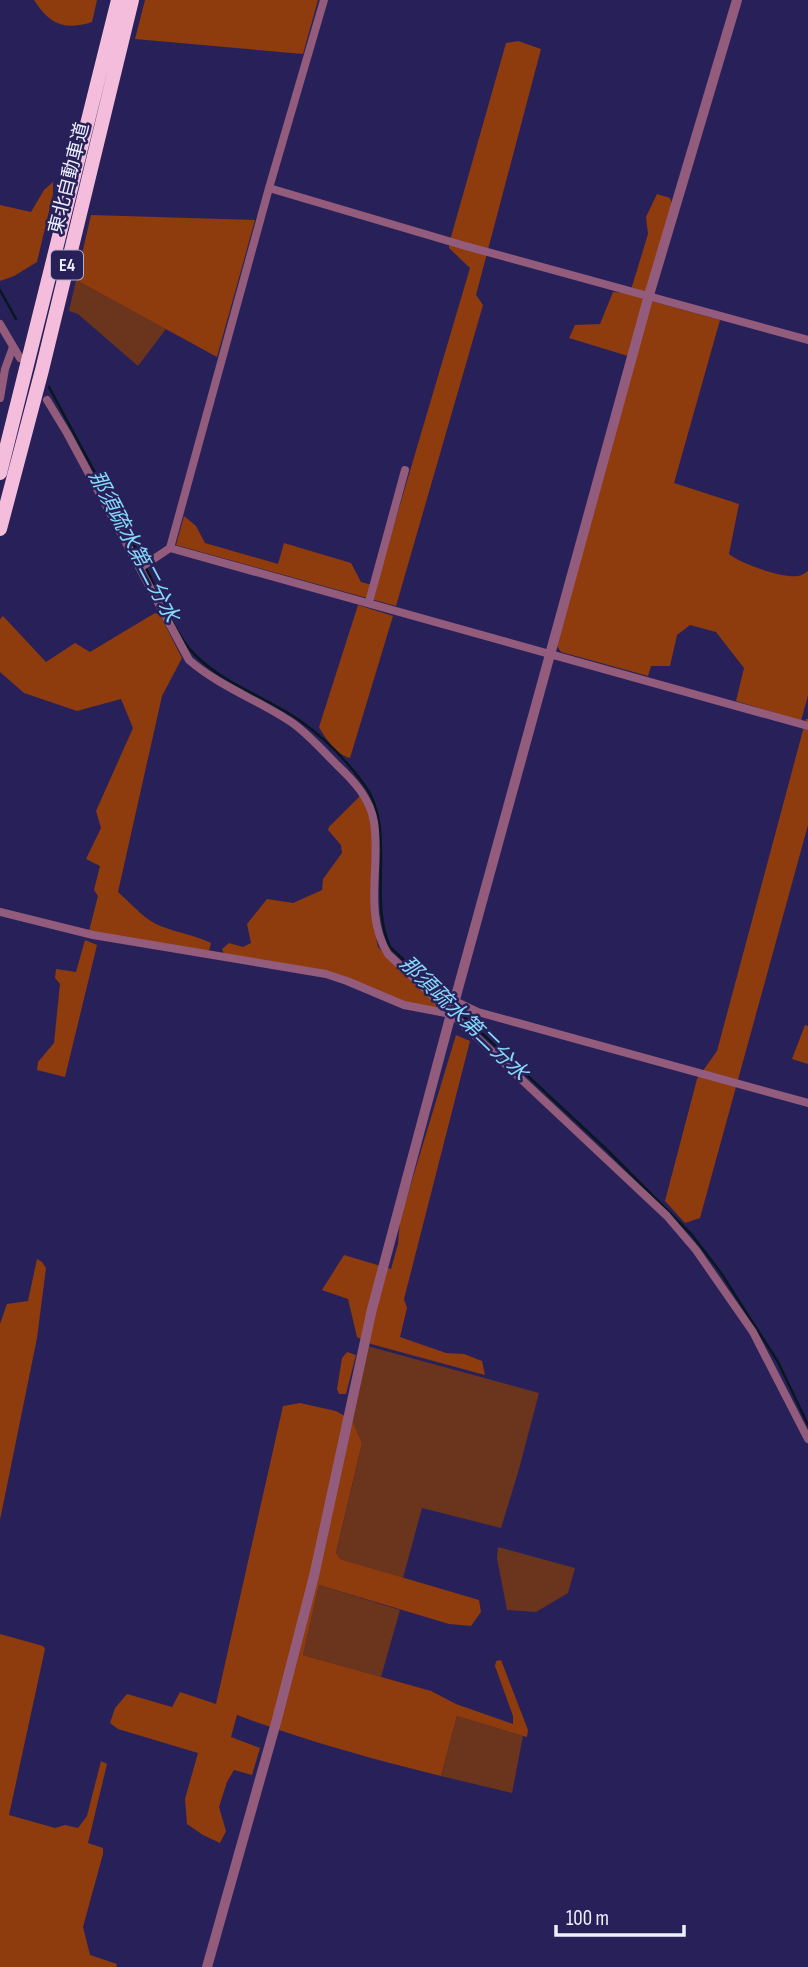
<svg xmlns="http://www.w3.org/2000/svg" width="808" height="1967" font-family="'Sofia Sans Condensed','Noto Sans JP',sans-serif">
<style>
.green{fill:#6a351c}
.forest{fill:#8e3b0d}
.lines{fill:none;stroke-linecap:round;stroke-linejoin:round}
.stream{stroke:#07171d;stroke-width:2.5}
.minor{stroke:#935c7c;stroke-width:8}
.tertiary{stroke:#935c7c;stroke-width:10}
.motorway{stroke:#f4bddc;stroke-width:14}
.labels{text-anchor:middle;stroke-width:5;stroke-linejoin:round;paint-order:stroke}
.shield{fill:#282159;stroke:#b3b1cc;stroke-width:2}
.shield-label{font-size:18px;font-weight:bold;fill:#eeeffd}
.street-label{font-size:19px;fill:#eeeffd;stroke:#282159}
.water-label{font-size:21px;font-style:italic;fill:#86dafa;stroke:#282159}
</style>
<rect width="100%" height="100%" fill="#282159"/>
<!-- green -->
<path class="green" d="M76,280l90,49 -28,37 -60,-52 -9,-3z
M367,1346l172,47 -20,76 -18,59 -79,-20 -19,70 -63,-19 -4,-5 26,-111 -10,-23z
M498,1547l77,21 -7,25 -32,19 -29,-2 -10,-52z
M319,1585l81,25 -19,67 -78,-22z
M457,1716l66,20 -11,57 -71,-17z"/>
<!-- forest -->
<path class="forest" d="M34,0h63l-5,22c-27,9 -43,2 -58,-22z
M145,0h173l-15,54 -168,-15z
M518,41l23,8 -65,246 7,10 -87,301 -220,-61 8,-29 12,10 9,17 73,21 6,-21 67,20 10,19 15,4 94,-318 -21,-20v-4l57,-201z
M53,182v12l-16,68 -23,14 -14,5v-76l31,7 13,-22z
M657,194l13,4 2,6 -44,152 -59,-18 6,-13 25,-1 13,-32 17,1 18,-59 -2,-17z
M91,215l164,5 -38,137 -141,-77z
M651,301l69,19 -46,163 65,21 -10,50c10,9 55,25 69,22 3,0 7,-3 10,-5v124l-7,26 -65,-20 8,-33 -28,-36 -26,-7 -13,10 -7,31h-19l-3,10 -87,-24 -4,-6z
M358,605l35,11 -43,142c-13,-3 -25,-20 -31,-31z
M155,613l5,2 22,43 -20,38 -44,196c14,12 27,29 45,35 16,6 31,8 48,16l-2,8 -120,-20 9,-35 -4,-6 6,-24 -14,-7 15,-31 -5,-17 37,-83 -12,-29 -44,12 -53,-18 -24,-21v-53l3,-3 43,46 29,-19 15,9z
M806,719h2v106l-108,393 -15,5 -20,-22 32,-122 20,-28z
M361,795l12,30v99l5,23 58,57v4l-32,-5 -57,-25 -123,-24 -2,-5 7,-6 14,4 8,-4 -4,-19 20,-25 26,4 29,-13 1,-11 19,-26 -1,-8 -13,-15 1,-3z
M85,940l12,5 -32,132 -28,-7 1,-8 16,-19 6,-59 -5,-6 1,-9 20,3z
M805,1025l3,1v38l-16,-5z
M456,1035l14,6 -66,258 3,9 -7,29 46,16 18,1 18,7 3,14 -114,-31 -14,-7 -9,-38 -26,-9 22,-35 47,14 7,-25 2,-24z
M37,1259l5,3 4,6 -9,70 -37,182v-196l7,-20 21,-3z
M347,1352l9,3 -10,39h-7l-2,-5 5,-31z
M300,1403l36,8 16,9 10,23 -26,110 4,6 139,41 2,12 -10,14 -22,-2 -130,-39 -16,70 128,36 25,13 57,20v-8l-18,-50 1,-5 5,-1 27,70 -1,7 -4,-1 -66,-20 -16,60c-69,-17 -137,-36 -204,-61l-6,22 29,11 -8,27 -18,-5 -7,12 -8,25 7,24 -6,12 -17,-8 -16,-11 -2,-25 13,-46 -80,-24 -8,-6 5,-15 12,-14 45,13 8,-15 36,12 67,-298z
M0,1634l43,12 2,3 -36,166 46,13 10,-3 13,3 9,-12 14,-55 6,3 -19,79 15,5v6l-20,73 7,28 27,9 -1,3h-116z"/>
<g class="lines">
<!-- stream -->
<path class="stream" d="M0,290l16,29
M49,387l94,175
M146,568c12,25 30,68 49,87 29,29 71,42 104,65 23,16 47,40 64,63 35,44 4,114 27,164l61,58
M456,1009l150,140 86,86 29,38 57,89 30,63"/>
<!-- minor -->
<path class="minor" d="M269,188l193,57 346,95
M0,324l20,34
M0,398l5,-29 8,-22
M47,400l20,33 122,227c31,27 72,41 105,64 16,12 29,27 43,41 17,16 33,33 37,57 7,43 -11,92 14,132l279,262 29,34 57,82 55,107
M170,548l638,178
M140,568l30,-20 99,-360 55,-188
M369,602l36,-132
M0,912l93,23 233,39 21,7 57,24 47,9
M455,1001l23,11 330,91"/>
<!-- tertiary -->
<path class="tertiary" d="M207,1967l70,-248 37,-143 58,-267 79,-295 198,-719 88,-295"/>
<!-- motorway -->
<path class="motorway" d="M0,473l118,-473
M0,529l42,-159 90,-370"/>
</g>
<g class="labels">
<!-- shield labels -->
<rect class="shield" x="51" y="250.5" width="32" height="29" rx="5"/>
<g class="shield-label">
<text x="67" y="271">E4</text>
</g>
<!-- street labels -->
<g class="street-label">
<text transform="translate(68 178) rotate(-76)" y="7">東北自動車道</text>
</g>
<!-- water labels -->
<g class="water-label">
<text transform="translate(134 546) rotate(62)" y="7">那須疏水第二分水</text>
<text transform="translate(464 1018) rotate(44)" y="7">那須疏水第二分水</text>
</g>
</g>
<!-- scale -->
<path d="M556 1925v10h128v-10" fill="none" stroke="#eeeffd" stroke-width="3.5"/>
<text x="566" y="1925" font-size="21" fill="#eeeffd" stroke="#282159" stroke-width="5" paint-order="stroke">100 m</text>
</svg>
